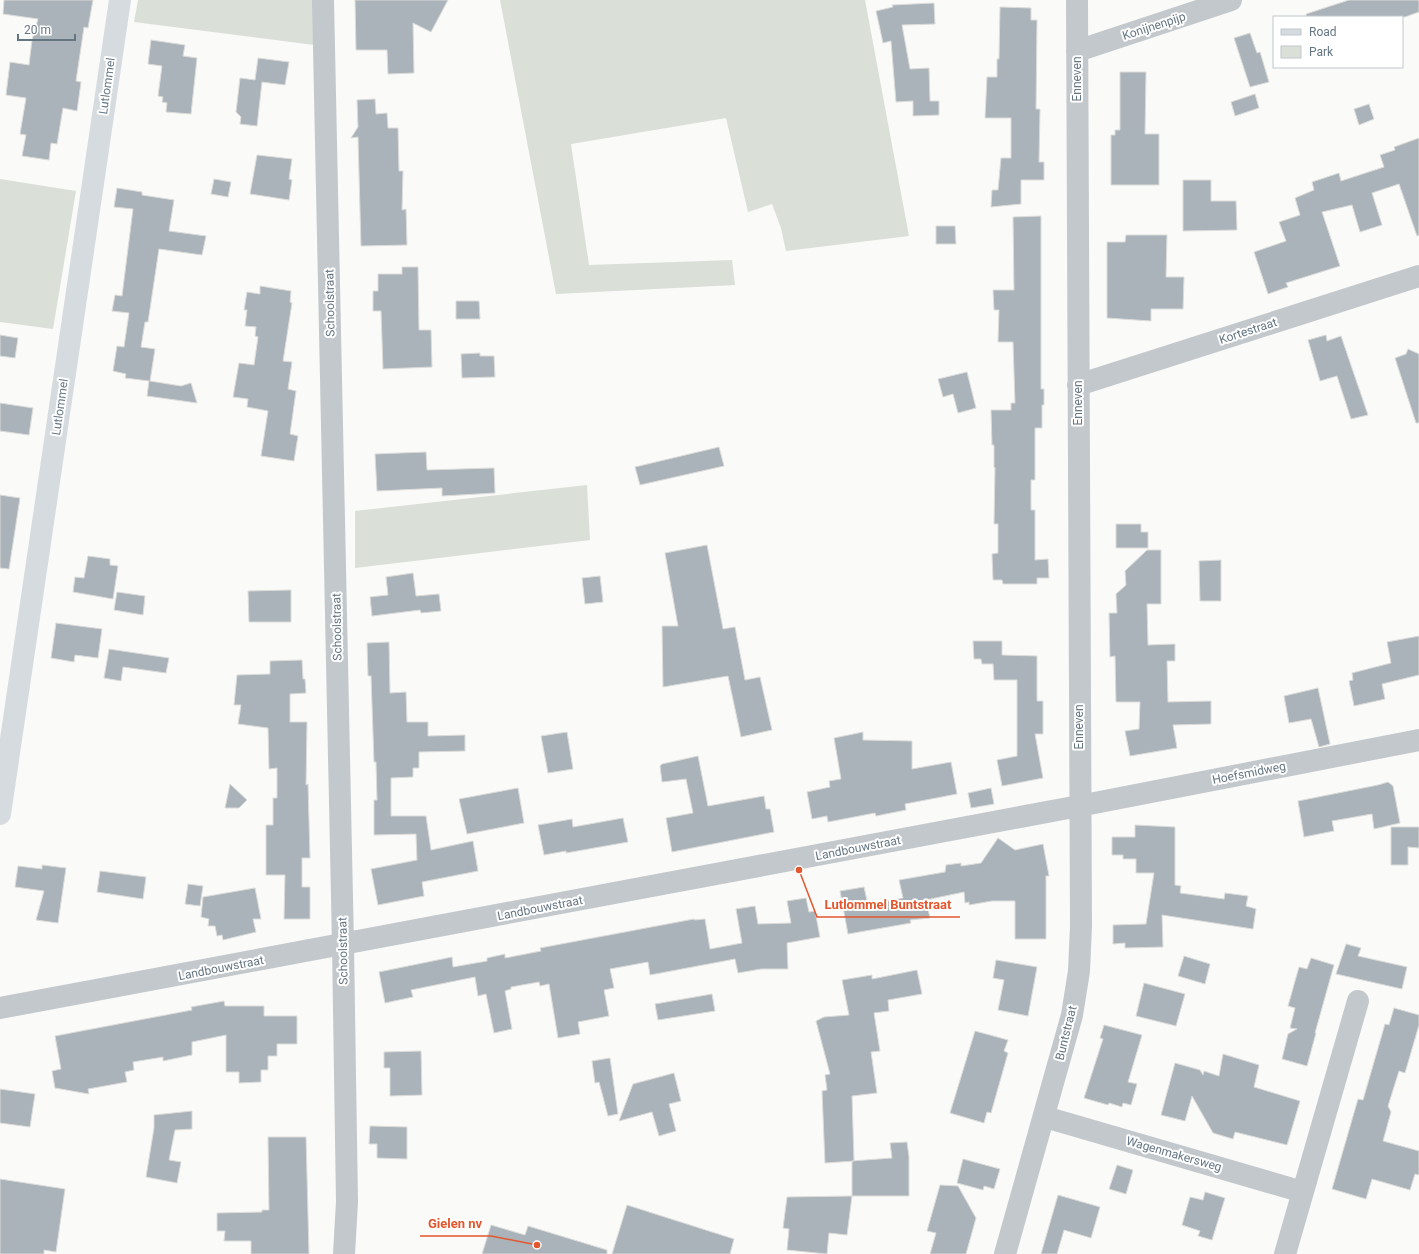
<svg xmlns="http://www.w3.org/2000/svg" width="1419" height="1254" font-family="Roboto,sans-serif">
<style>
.green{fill:#dadfd7}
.building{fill:#aab3b9;stroke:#dcdcda}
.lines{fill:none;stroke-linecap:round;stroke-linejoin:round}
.minor{stroke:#c3c8cc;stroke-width:22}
.secondary{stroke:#d6dbdf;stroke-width:22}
.labels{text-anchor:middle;stroke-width:4;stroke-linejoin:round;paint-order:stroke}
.street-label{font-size:12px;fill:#657683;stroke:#fff}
.leader{fill:none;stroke:#e4572e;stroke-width:1.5}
.callout-dot{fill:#e4572e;stroke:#fff;stroke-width:1.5}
.callout-label{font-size:13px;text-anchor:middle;font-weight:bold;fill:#e4572e;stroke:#fff;stroke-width:4;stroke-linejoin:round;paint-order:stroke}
</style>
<rect width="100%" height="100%" fill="#fafaf8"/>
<!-- green -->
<path class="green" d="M138,0h175l1,45 -180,-23z
M500,0h365l44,236 -123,15 -5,-23 -9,-24 -24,8 -22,-94 -155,26 18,121 143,-5 3,25 -179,9z
M0,179l76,12 -23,138 -53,-7z
M587,485l3,55 -235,28v-57z"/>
<!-- building -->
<path class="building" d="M4,0h89l-5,28 -4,-1 -8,54 5,1 -4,29 -14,-3 -6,36 -6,-1 -2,17 -27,-4 4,-21 -6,-1 6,-36 -20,-3 4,-33 19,3 3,-25 6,-21 -35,-5z
M355,0h93l-17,32 -18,-9 1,50 -26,1 -1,-24h-31z
M1349,0h70v12l-14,5h-98l-1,-3z
M934,3l1,21 -33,1 8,44 19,-1 1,33h9v14l-26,1v-15l-17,1 -5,-61 -8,2 -7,-32 17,-4 -1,-2z
M1000,7l31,1v12h6l-1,89h4l-1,53h5v18h-23v24l-30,3 1,-17h6l3,-32h10v-40h-26l2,-41h10v-18h2z
M1250,33l7,20 3,-1 9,30 -19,5 -16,-49z
M151,40l34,5 -2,11 14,2 -6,56 -25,-2 1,-9 -5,-1 1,-5 -5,-1 4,-30 -14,-2z
M258,58l31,4 -4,23 -23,-3 -5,44 -17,-2 1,-7 -5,-5 4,-34 15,2z
M1120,72h26l-1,62h14v51h-48v-50h4v-5h5z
M1255,94l4,14 -24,8 -4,-14z
M375,99l1,15 11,-1 1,15h10l1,43h4l-1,39 4,-1 1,36 -46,1 -3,-109 -7,1 7,-11 -1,-27z
M1369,104l5,15 -15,6 -5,-16z
M1419,138v97l-2,1 -18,-52 -27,9 10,32 -22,7 -8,-27 -30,7 18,54 -54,17 2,4 -20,7 -14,-42 32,-11 -7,-19 21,-7 -5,-17 19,-8 -2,-8 27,-9 2,8 43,-14 -4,-12 15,-5 -1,-3z
M257,155l35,4 -3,20 3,1 -3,20 -39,-6z
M214,179l17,3 -3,15 -17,-3z
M1183,180h28v21h25l1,29 -54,1z
M117,188l25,4v3l32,5 -5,31 37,5 -4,19 -43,-6 -11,73h-3l-4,25 14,2 -5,32 31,5 10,-3 6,20 -50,-7 2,-15 -24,-3 1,-4 -13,-3 4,-25 7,1 5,-34 -17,-2 3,-16 7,1 11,-87 -19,-2z
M1041,216v173h3v16h-2v23h-7v52h-4v30h4v50l13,-1 1,19h-12v6h-34l-1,-4h-9l-1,-26 6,-1v-29h-4l1,-57 -1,1v-23h-2l-1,-35h20v-7h4l-2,-61h-15l1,-32h-5l-1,-20h21l-1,-73z
M936,226h19l1,18h-20z
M1126,235h41l-1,42h18l-1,32h-32v12l-44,-3v-76h18z
M402,267h16l1,63h12l1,37 -49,2 -2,-58h-8v-20h5v-17h24z
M260,286l31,5 -1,11 2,1 -9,58 9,1 -4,27 8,2 -6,43 8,2 -4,25 -33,-5 7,-45 -21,-4 1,-8 -15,-2 6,-34 15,2 4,-28 -3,-1 1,-9 -11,-1 2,-16h-3l3,-18 13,2z
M456,301h23l1,18h-24z
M0,335l18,3 -3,20 -15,-2z
M1326,335l1,6 14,-5 27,79 -17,4 -14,-43 -17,5 -12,-41z
M1408,349l11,5v69h-3l-21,-65 11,-4z
M480,353v3h14l1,21 -33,1 -1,-24z
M967,372l9,36 -18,5 -5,-19 -10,3 -5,-18z
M0,403l33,5 -4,27 -29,-4z
M719,447l5,19 -84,19 -5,-18z
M426,452l1,18 67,-2 1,25 -53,3v-8l-65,3 -2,-37z
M0,495l20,3 -11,71 -9,-1z
M1116,524h25v8h7v16h-32z
M707,545l16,84 12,-2 10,53 15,-3 12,53 -31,7 -13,-61 -65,11 -1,-61h16l-13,-73z
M1147,550h14v54h-14l1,41 27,-1v17h-8l1,41 43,-1v23l-38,1 4,23 -47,8 -5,-25 14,-2 1,-27h-24l-1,-46 -5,1 -1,-44h8l-1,-19 10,-9 -1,-14z
M88,556l22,3v6l8,1 -5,33 -40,-7 2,-15 9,1z
M1221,560v41h-21l-1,-40z
M413,573l3,23 23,-2 2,17 -20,2 -1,-3 -48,6 -2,-19 18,-2 -2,-18z
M600,576l3,26 -18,2 -3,-26z
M291,590v32h-42l-1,-31z
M117,592l28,4 -2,19 -29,-5z
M56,623l46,6 -4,29 -23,-3 -1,7 -23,-4z
M1419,636v39l-37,9 3,15 -31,7 -5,-25 4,-1 -1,-7 39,-10 -4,-21z
M973,641h29v14l35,1v45h6v33h-8l8,44 -41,8 -5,-26 20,-4v-76h-23l-1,-16h-11l-1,-5h-7z
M389,642l1,51 16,-1 1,30h21v14l37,-1v16l-46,1v16h-6v9l-22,1v38h35l5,34 42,-9 5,30 -56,11 2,14 -46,9 -7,-36 46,-9 -1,-26 -42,1v-35h3l-1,-38h-2l-3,-86h-3l-1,-33z
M109,649l60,9 -3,15 -43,-6 -2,14 -17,-3z
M302,660l1,19h2l1,14 -16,1v28h17l-1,63 2,-1 2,74h-8v29h8v32h-26l1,-44h-19v-50h7v-27h4v-30l-8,1 -1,-41 -30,-4 3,-19h-7l3,-30 33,-1v-13z
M1318,688l12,56 -11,3 -8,-28 -22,4 -5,-27z
M567,732l6,37 -25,4 -7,-37z
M863,732v8l49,1v28l39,-7 6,32 -52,10 1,6 -30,6 -1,-3 -47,9 -1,-6 -15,3 -5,-27 23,-5 -1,-6 12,-2 -7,-41z
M698,756l10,50 56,-10 2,13h4l4,23 -102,20 -6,-34 27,-5 -7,-34 -24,3 -2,-16 2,-2z
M1388,782l5,4 7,37 -26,6 -2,-15 -40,7 2,10 -30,6 -6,-36 80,-16z
M230,784l17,16 -8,8h-14z
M518,788l6,35 -57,11 -8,-35z
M991,788l3,16 -23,4 -3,-15z
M623,818l5,24 -62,11v-2l-22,4 -6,-30 34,-6 1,8z
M1135,825l40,2v58l6,1 -1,7 44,6 1,-6 23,3 -2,10 10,3 -3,20 -91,-14 1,32 -38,1v-5l-12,1v-19l33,-1 8,-51h-18v-14h-13v-4h-11v-18h23z
M1391,827h28v21l-11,-1v18h-17z
M998,838l17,12 28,-6 6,32h-3v63h-31v-38h-23l-23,4v-3l-4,1 -1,-11 -38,8 4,18 -20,2 1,3 -63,11 -8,-43 24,-4 4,18 35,-7 -4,-18 46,-8 1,-7 15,-2v3l20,-3z
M42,865l24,3 -8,55 -22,-3 8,-29 -29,-4 3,-21 24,3z
M100,871l46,6 -3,22 -46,-7z
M188,884l15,2 -3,20 -15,-2z
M255,888l6,31h-8l3,13 -33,8 -1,-5 -5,1 -2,-10h-7l1,-7 -8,-2 2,-20z
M806,898l3,14 6,-1 5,26 -33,6 1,26h-27l-23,4 -3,-14 -85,16 -2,-13 -38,7 4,19 -10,2 5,26 -31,6 2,12 -22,4 -9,-54 -9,2 -1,-4 -28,5v2l-6,2 7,38 -18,4 -8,-39 -8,2 -3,-19 -64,13 2,7 -28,6 -6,-31 73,-15 1,10 34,-6v-3l18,-4v4l36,-7 -1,-3 154,-29v1l11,-1 5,30 32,-6 -6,-34 19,-3 3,18 33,-1 -4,-22z
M1346,944l15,4 -3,8 49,11 -5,22 -66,-15z
M1184,956l26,8 -5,20 -27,-8z
M1311,958l23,7 -19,68h1l-9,33 -25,-7 6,-25 9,-5 -7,-1 5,-20 -7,-2 11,-39 8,2z
M996,960l41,7 -9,49 -30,-6 6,-30 -11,-2z
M917,970l5,24 -34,6 1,11 -15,2 6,38 -9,1 6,41 -25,3 2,65 -29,2 -3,-72 5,-1 -2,-15 5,-1 -14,-53 8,-4 25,-2 -7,-35 30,-5v4z
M1144,983l41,11 -9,32 -40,-10z
M712,994l3,17 -57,9 -3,-16z
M224,1001l1,5h39v10h33v28h-20v12h-9v14h-7v12l-22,1v-11h-13v-37l-34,7v13l-29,6v-4l-30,5 1,8 -9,2 2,10 -39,7 1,5 -34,-6 -3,-17 9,-2 -6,-33 137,-26 -1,-3z
M1394,1008l25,7v10l-14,48 -6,-2 -11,35 3,6 -8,29 36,10v24l-4,-1 -5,16 -38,-11 -6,20 -34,-10 26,-90 5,1 22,-76 4,1z
M1104,1025l38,10 -14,47 9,2 -6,21 -8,-2 -1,4 -13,-4 -1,2 -24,-7 19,-59 -3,-1z
M975,1031l33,9 -4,11 4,2 -17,60 -4,-1 -3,11 -34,-10z
M421,1051l1,44 -32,1v-28h-6v-16z
M1223,1054l36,11 -5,22 46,14 -13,44 -52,-13 -2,7 -20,-6 -21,-37 -7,25 -24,-6 14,-52 25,7 3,5 1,-4 15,5z
M610,1058l8,56 -10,2 -9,-34 -4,1 -3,-22z
M674,1073l7,28 -12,3 7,27 -17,5 -7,-24 -33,9 14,-37z
M0,1089l35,5 -5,33 -30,-4z
M192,1111v18l-17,1 -6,30 12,2 -4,21 -31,-6 8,-49v-13z
M370,1126l37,1v32l-30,-1v-14h-8z
M268,1137h38l3,117h-58v-13h-27l1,-10h-8v-18l45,-1v-2h7z
M907,1142l2,15v39h-57v-35l40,-3 -2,-15z
M963,1159l37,10 -6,20 -10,-3 -1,4 -26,-7z
M1117,1165l16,5 -7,24 -17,-5z
M0,1179l65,10 -9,63 -12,-2v4h-44z
M940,1185l18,1 18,32 -10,36h-36l6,-21 -9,-2z
M1205,1192l20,6 -13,42 -14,-4 2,-5 -18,-6 8,-28 13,3z
M1058,1195l42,12 -9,31 -27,-8 -7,24h-16z
M852,1196l-5,39 -18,-2 -2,21 -40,-4 2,-21 -6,-1 4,-31z
M627,1205l107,34 -4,15h-118z
M491,1225l34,10 3,-9 79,24v4h-125z"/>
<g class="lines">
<!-- minor -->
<path class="minor" d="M323,0l20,945 4,257 -3,52
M1077,51l154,-51
M1078,385l341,-109
M0,1008l1079,-202 340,-66
M1045,1117l258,75
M1005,1254l67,-239 7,-44 2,-45 -4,-926
M1285,1254l73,-253"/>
<!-- secondary -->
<path class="secondary" d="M0,814l120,-814"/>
</g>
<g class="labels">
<!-- street labels -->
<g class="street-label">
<text transform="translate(1154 26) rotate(-18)" y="4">Konijnenpijp</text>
<text transform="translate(1077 79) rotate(-90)" y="4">Enneven</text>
<text transform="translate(107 86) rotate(-82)" y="4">Lutlommel</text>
<text transform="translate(330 303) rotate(-91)" y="4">Schoolstraat</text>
<text transform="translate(1248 331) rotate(-18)" y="4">Kortestraat</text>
<text transform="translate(1078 403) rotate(-90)" y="4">Enneven</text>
<text transform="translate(60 407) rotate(-82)" y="4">Lutlommel</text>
<text transform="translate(337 627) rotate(-91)" y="4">Schoolstraat</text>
<text transform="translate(1079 727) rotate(-90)" y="4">Enneven</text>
<text transform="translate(1249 773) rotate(-11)" y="4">Hoefsmidweg</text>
<text transform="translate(858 848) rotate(-11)" y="4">Landbouwstraat</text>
<text transform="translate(540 908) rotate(-11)" y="4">Landbouwstraat</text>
<text transform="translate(343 951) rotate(-91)" y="4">Schoolstraat</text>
<text transform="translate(221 968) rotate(-11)" y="4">Landbouwstraat</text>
<text transform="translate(1066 1033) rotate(-76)" y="4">Buntstraat</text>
<text transform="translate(1174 1154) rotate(16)" y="4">Wagenmakersweg</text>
</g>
</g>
<!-- callouts -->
<path class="leader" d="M799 870L817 917H960M537 1245L491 1236H420"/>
<g class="callout-dot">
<circle cx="799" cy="870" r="4"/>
<circle cx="537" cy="1245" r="4"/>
</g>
<g class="callout-label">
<text x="888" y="909">Lutlommel Buntstraat</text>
<text x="455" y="1228">Gielen nv</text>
</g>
<!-- legend -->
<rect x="1273" y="16" width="130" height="52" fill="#ffffff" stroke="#c1c8cd"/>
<rect x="1281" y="29" width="20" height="6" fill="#d6dbdf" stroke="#c1c8cd"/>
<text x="1309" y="36" font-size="12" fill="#657683">Road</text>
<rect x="1281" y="46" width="20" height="12" fill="#dadfd7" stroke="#c1c8cd"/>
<text x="1309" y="56" font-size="12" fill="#657683">Park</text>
<!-- scale -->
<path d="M18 34v6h57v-6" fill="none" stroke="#657683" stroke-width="2"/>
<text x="24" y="34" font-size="12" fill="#657683" stroke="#ffffff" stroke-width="3" paint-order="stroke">20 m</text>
</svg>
